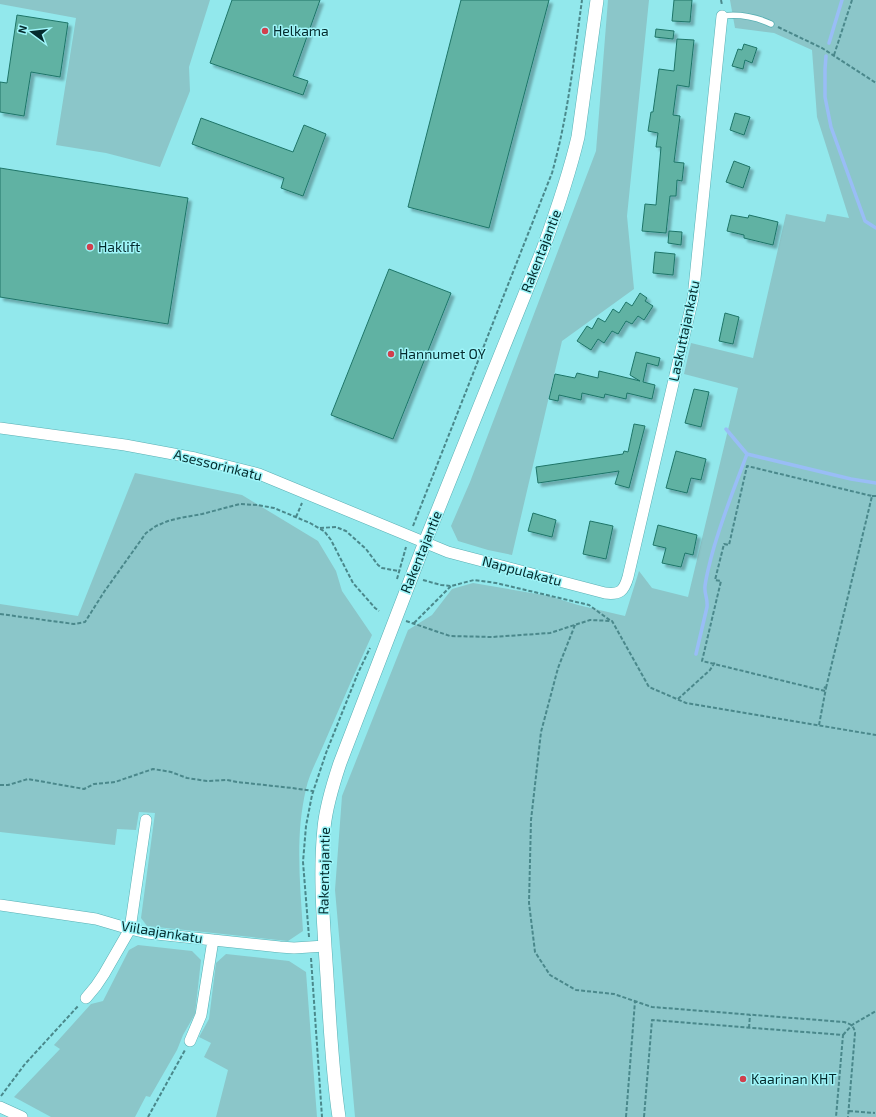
<svg xmlns="http://www.w3.org/2000/svg" width="876" height="1117" font-family="'Exo 2',sans-serif">
<style>
.green{fill:#8bc6c9}
.lines{fill:none;stroke-linecap:round;stroke-linejoin:round}
.stream{stroke:#99bdf6;stroke-width:3.5}
.building{fill:#61b2a3;stroke:#1e7568;filter:url(#shadow)}
.service-casing{stroke:#59afb3;stroke-width:7}
.minor-casing{stroke:#59afb3;stroke-width:12}
.tertiary-casing{stroke:#59afb3;stroke-width:14}
.path{stroke:#4a888b;stroke-width:2;stroke-dasharray:4 2;stroke-linecap:butt}
.service{stroke:#fff;stroke-width:5.5}
.minor{stroke:#fff;stroke-width:11}
.tertiary{stroke:#fff;stroke-width:13}
.poi-dot{fill:#d1404d;stroke:#9ff5f9;stroke-width:1.5}
.labels{text-anchor:middle;stroke-width:3;stroke-linejoin:round;paint-order:stroke}
.poi-label{font-size:14px;fill:#042b2d;stroke:#9ff5f9;text-anchor:start}
.street-label{font-size:14px;fill:#042b2d;stroke:#9ff5f9}
</style>
<defs>
<filter id="shadow"><feDropShadow dx="3.5" dy="3.5" stdDeviation="1" flood-color="#0004"/></filter>
</defs>
<rect width="100%" height="100%" fill="#92e8ec"/>
<!-- green -->
<path class="green" d="M0,0h210l-21,67 1,24 -30,76 -54,-14 -50,-8 20,-127 -76,-14z
M608,0h41l-22,216 7,73 -72,52 -50,214 -24,-5 -30,-9 -7,-15 19,-44 126,-331z
M730,0h146v1117h-521l-20,-227 7,-94 66,-166 24,-15 20,-26 21,-6 76,13 29,9 47,11 14,-45 13,17 36,9 50,-209 -54,-14 7,-31 62,15 33,-144 39,8 2,-8 22,4 -32,-101 -5,-67 -38,-17 -39,-5z
M135,473l107,22 76,46 18,30 6,20 30,44c-17,37 -33,74 -49,111 -6,14 -14,29 -17,43 -11,47 -6,94 -3,142l-15,10 -141,-15 -6,-8 14,-105 -16,-1 -3,18 -19,-1 -2,16 -115,-13v-228l78,12z
M138,945l54,6 9,9 -6,54 -12,21 -6,15 -27,47 -4,-1 -11,21h-84l-37,-20 46,-48 -6,-4 37,-41 12,-3 26,-51z
M226,954l63,7 17,11 11,145h-101l12,-47 -24,-13 7,-14 -12,-6 10,-18 7,-56z"/>
<g class="lines">
<!-- stream -->
<path class="stream" d="M829,43l13,-43
M826,56l-1,13v28l6,30 34,94 11,7
M726,429l21,25 104,25 25,4
M696,654l11,-47c1,-9 -3,-13 -2,-21 1,-8 3,-16 5,-24 9,-37 24,-73 37,-108"/>
</g>
<!-- building -->
<path class="building" d="M232,0h88l-27,76 15,5 -5,14 -93,-32z
M461,0h88l-60,228 -81,-21z
M674,0h18l-2,22 -18,-1z
M17,15l51,8 -8,54 -29,-5 -7,44 -24,-4v-30l7,1z
M656,29l18,2 -1,8 -18,-2z
M677,39l17,1 -5,47 -12,-2 -4,30 7,1 -6,46 10,1 -2,18 -5,-1 -1,16h-6l-4,37 -24,-2 3,-27 11,1 5,-58h-5l2,-14 -10,-2 3,-19h2l6,-43 15,2z
M744,44l13,4 -5,15 -7,-3 -2,9 -11,-3 6,-17 4,1z
M735,113l15,4 -6,18 -14,-5z
M201,118l92,34 11,-27 22,9 -23,62 -22,-8 3,-10 -92,-34z
M734,161l16,6 -7,21 -17,-6z
M0,168l188,30 -20,126 -168,-27z
M731,215l17,3 1,-3 29,7 -5,23 -29,-7v-3l-17,-4z
M669,231l13,1 -1,13 -13,-2z
M655,252l20,2 -2,21 -20,-2z
M389,269l62,24 -58,146 -62,-24z
M640,293l7,5 -2,3 8,5 -9,14 -6,-4 -6,8 -6,-3 -8,13 -6,-3 -8,12 -6,-4 -7,11 -14,-9 10,-15 5,3 6,-11 7,4 8,-13 6,4 7,-11 6,4z
M725,313l14,4 -6,27 -14,-3z
M636,352l24,6 -2,8 -11,-3 -4,19 12,3 -3,14 -25,-6 -1,6 -21,-5 -1,4 -22,-5 -1,7 -22,-5 -1,6 -9,-2 6,-25 20,4 2,-5 21,5 1,-7 41,10 -10,-6z
M694,389l15,3 -8,35 -16,-4z
M634,424l11,2 -16,62 -14,-4 4,-13 -81,12 -2,-16 87,-13 1,-3 4,1z
M676,451l30,8 -5,21 -10,-2 -4,15 -21,-5z
M533,513l23,7 -4,17 -24,-6z
M590,521l23,5 -7,33 -23,-5z
M658,525l39,10 -4,20 -8,-2 -4,14 -19,-4 4,-15 -13,-3z"/>
<g class="lines">
<!-- service casing -->
<g class="service-casing">
<path id="service" d="M722,16c16,-2 34,1 49,8"/>
</g>
<!-- minor casing -->
<g class="minor-casing">
<path id="minor" d="M0,428l125,17 70,13 64,16 189,78 157,41c15,2 19,-2 23,-16l65,-279 29,-282
M0,905l96,14 34,10 17,4 133,14 14,1 31,-2
M86,998l10,-12 8,-12 26,-45 16,-109
M190,1041l11,-26 12,-75
M0,1107l22,10"/>
</g>
<!-- tertiary casing -->
<g class="tertiary-casing">
<path id="tertiary" d="M339,1117c-7,-46 -9,-93 -12,-140 -3,-49 -8,-99 -3,-149 2,-22 9,-44 16,-65l85,-221 118,-293c13,-36 26,-74 35,-112l19,-137"/>
</g>
<!-- path -->
<path class="path" d="M721,0l1,5
M778,27l44,21 54,35
M834,55l18,-55
M872,496h4
M296,517l6,-14
M413,526l139,-353c16,-57 22,-115 30,-173
M320,528l16,-1 10,4 20,18 12,16 4,3 16,3
M397,579l9,-32
M423,580l18,5 10,1 23,-6 22,3 93,22 22,16
M0,614l74,10 11,-2 19,-30 42,-59 10,-7 12,-5 12,-3 22,-4 38,-10 17,1 17,3 36,15 14,8 7,9 22,43 22,25 4,3
M406,621l44,15 42,1 58,-4 40,-13 22,1 37,66 37,16 190,32
M414,623l37,-37
M575,625l-17,43 -17,64 -10,88 -2,83 6,49 15,23 26,15 38,4 38,13 192,15c7,2 10,4 11,11l-7,84
M825,691l-123,-30 19,-80 -6,-1 9,-36 5,1 18,-79 125,30 -46,192
M678,699l32,-29 5,-8
M819,725l7,-37 -3,-1
M0,785h8l20,-6 56,10 10,-5 21,-2 38,-13 18,3 16,6 20,3 20,-1 10,2 55,6 21,3
M309,937l-6,-75 3,-36 6,-31 14,-42 32,-80 12,-25
M311,958l11,159
M749,1028l1,-13
M843,1035l9,-10 24,-14
M1,1096l24,-32 54,-59
M849,1111l26,2
M148,1117l37,-67
M626,1117l9,-116
M644,1117l8,-97 191,15 -7,82"/>
<!-- service -->
<use href="#service" class="service"/>
<!-- minor -->
<use href="#minor" class="minor"/>
<!-- tertiary -->
<use href="#tertiary" class="tertiary"/>
</g>
<!-- markers -->
<g class="poi-dot">
<circle cx="265" cy="31" r="4"/>
<circle cx="90" cy="247" r="4"/>
<circle cx="391" cy="354" r="4"/>
<circle cx="743" cy="1079" r="4"/>
</g>
<g class="labels">
<!-- poi labels -->
<g class="poi-label">
<text x="273" y="36">Helkama</text>
<text x="98" y="252">Haklift</text>
<text x="399" y="359">Hannumet OY</text>
<text x="751" y="1084">Kaarinan KHT</text>
</g>
<!-- street labels -->
<g class="street-label">
<text transform="translate(541 251) rotate(-69)" y="5">Rakentajantie</text>
<text transform="translate(684 331) rotate(-78)" y="5">Laskuttajankatu</text>
<text transform="translate(218 465) rotate(14)" y="5">Asessorinkatu</text>
<text transform="translate(421 552) rotate(-68)" y="5">Rakentajantie</text>
<text transform="translate(522 571) rotate(15)" y="5">Nappulakatu</text>
<text transform="translate(324 871) rotate(-89)" y="5">Rakentajantie</text>
<text transform="translate(162 932) rotate(9)" y="5">Viilaajankatu</text>
</g>
</g>
<!-- north arrow -->
<g transform="translate(32 32) rotate(285)" stroke="#9ff5f9" stroke-width="3" paint-order="stroke">
<path d="M0-3L7 15L0 10L-7 15Z" fill="#042b2d"/>
<text y="-6" font-size="11" font-weight="bold" text-anchor="middle" fill="#042b2d">N</text>
</g>
</svg>
